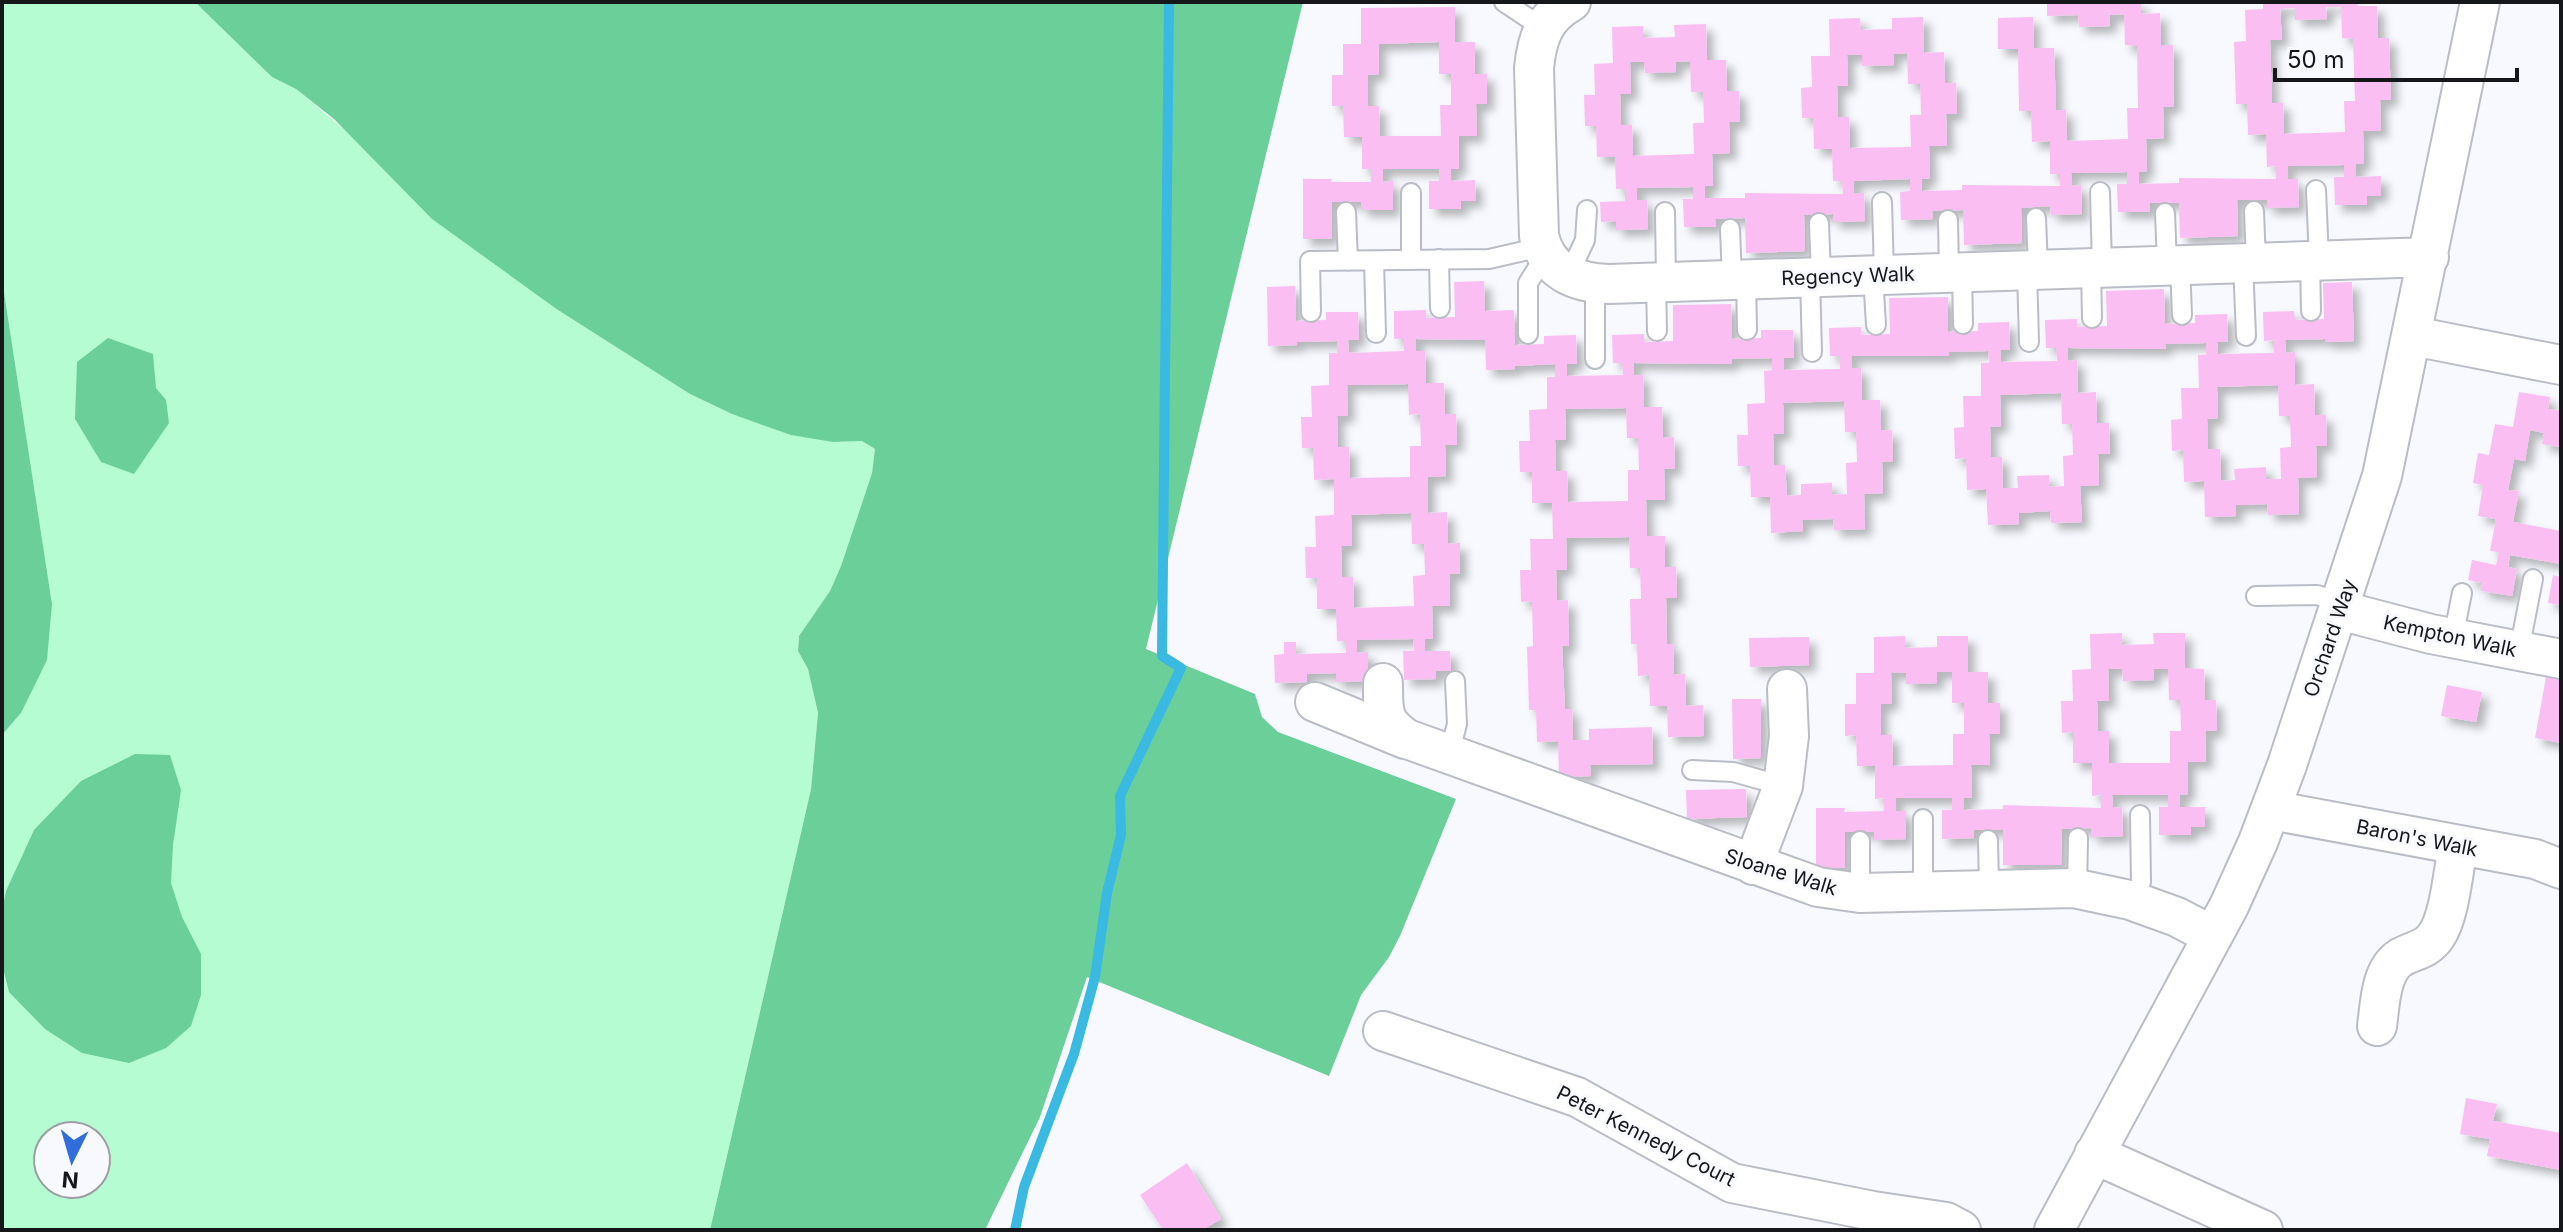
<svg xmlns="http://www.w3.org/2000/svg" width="2563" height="1232" font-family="Inter,sans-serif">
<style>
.green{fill:#b5fcd2;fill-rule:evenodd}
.forest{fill:#6bcf9a}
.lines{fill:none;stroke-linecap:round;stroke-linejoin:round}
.stream{stroke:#3ab9e3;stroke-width:10}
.building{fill:#fbbef3;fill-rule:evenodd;filter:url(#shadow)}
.service-casing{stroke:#babdc5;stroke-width:22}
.minor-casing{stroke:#babdc5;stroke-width:42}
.service{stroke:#fff;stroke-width:18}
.minor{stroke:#fff;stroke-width:38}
.labels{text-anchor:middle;stroke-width:6;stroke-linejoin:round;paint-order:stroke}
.street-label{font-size:20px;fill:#16171a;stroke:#f7f9fe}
</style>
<defs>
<filter id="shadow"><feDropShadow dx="7" dy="7" stdDeviation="4" flood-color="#0004"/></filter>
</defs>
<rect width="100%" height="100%" fill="#f7f9fe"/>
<!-- green -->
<path class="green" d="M2,2h193l77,75 24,12 262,221 132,84 42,20 101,28 29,-1 13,8 -3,24 -31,93 -11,25 -31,45 -1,15 10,18 10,44 -7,76 -101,441h-708v-495l19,-22 31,-109 -50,-325zM48,1136h48v48h-48z"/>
<!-- forest -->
<path class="forest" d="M195,2h1108l-157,647 109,45 7,23 16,15 178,67 -56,137 -11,21 -28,38 -32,81 -242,-99 -47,140 -55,113h-275l101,-441 7,-76 -10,-44 -10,-18 1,-15 31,-45 11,-25 31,-93 3,-24 -13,-8 -29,1 -42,-7 -59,-21 -42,-20 -132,-84 -126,-91 -98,-100 -38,-30 -24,-12z
M2,279l50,325 -5,56 -26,53 -19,22z
M108,338l45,16 3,34 10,12 3,23 -35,51 -33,-12 -26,-43 2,-57z
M135,754l35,1 11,35 -8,55 -2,38 11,34 19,37v41l-10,31 -25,22 -37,15 -47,-10 -37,-24 -36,-37 -7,-28v-53l4,-20 28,-61 47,-49z"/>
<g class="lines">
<!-- stream -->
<path class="stream" d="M1015,1230l9,-43 50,-133 21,-77 12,-84 14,-58 -1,-39 61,-128 -19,-12 7,-654"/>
</g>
<!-- building -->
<path class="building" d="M2047,2h94v12l19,-1 1,32h12l1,62h-11l1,31 -18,1 1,32 -8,1v12l40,-1v-5l97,1v-13l-9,1 -1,-33 -18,1 -1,-31h-11l-2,-62 12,-1 -1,-31 18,-1v-7h94l1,4h19l1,32h11l2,62h-11l1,31h-18l1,33h-8v13l25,-1v20h-14v9h-32l-1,-28h10v-12l-56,1v13h10l1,28 -32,1v-8h-30l1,36 -58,2 -1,-35h-29v9h-32l-1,-28h10v-12l-56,1 1,13 9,-1 1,29 -31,1 -1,-9 -29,2 1,35 -58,2 -1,-35 -31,1 1,8 -32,1 -1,-28 10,-1v-12l-56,2v12h10l1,28 -32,1v-8l-29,1 1,36 -59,2 -1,-35 -30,1 1,8h-32l-1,-28h10v-12l-56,1v12h10l1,29 -32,1v-9l-15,1 -1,-20 25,-1v-12h-9l-1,-32h-18l-1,-31h-11l-1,-31h11l-1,-31 19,-1 -1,-36 31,-1v12l32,-1 -1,-12 32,-1 1,36h19l1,31h12l1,31h-11l1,31 -18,1 1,32h-8v12h40v-5l98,1 -1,-13h-9l-1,-32h-18l-1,-31h-11l-1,-30 11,-1 -1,-31h19l-1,-37 31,-1 1,12 31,-1v-11l31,-1 1,36 20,-1 1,31h11l1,31h-11l1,32h-18l1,33h-8v12l40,-1v-5l98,1v-12h-10v-33l-18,1 -1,-31h-12l-1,-62h-20v-31l35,-1 1,31h20l2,62h10l1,31 61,-2 -1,-31h11l-1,-62 -12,-1 -1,-31 -14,1v11l-31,1 -1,-12 -31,1zM2326,7h15l1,31 11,1 2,62h-11l1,31 -61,2 -1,-31h-11l-2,-63h12l-2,-31 15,-1v12l32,-1zM1907,53l1,31h12l1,31h-11l1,32 -61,1 -1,-31h-11l-1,-31h11l-1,-31h15v11l32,-1 -1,-11zM1690,61l1,31h12l1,31h-11l1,31 -61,2 -1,-31h-11l-1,-31h11l-1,-32h14l1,11 31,-1v-10z
M1455,7v35h20v32h12v30h-11l1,32h-18v33h-8v12l24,-1 1,21h-15v8h-32v-28h10v-12h-56v13l10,-1v29h-32v-8h-29v37h-29v-60h29l-1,3h40v-13h-9v-32h-18l-1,-31h-11v-31h11v-31h18v-36zM1439,42v32h12v31h-11l1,31h-61l-1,-30h-11v-31l11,-1v-30z
M1484,281l1,30 29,-1 1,35 29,-1v-8l32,-1 1,29h-10v12l56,-1 -1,-12h-9l-1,-28 32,-1v8l29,-1v-36l58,-1 1,35 29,-1v-8h32l1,28h-10v12l56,-1 -1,-13h-9l-1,-28 32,-1v8l29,-1 -1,-36 59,-1v35l30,-1v-8l31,-1 1,28h-10l1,12 56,-1 -1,-13h-10l-1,-28 32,-1v8l30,-1 -1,-35 58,-2 1,35 30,-1v-8l32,-1 1,28h-11l1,12 56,-1v-13l-10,1 -1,-29 31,-1 1,9 29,-1 -1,-36 29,-1 2,59 -29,1v-3l-40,1 1,13 9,-1v33l19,-1 1,31h11l1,31h-11l1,31 -19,1 1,36 -31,1 -1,-11 -31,1v11l-31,1 -1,-36 -20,1 -1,-32 -11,1 -1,-31 11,-1 -1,-31h18l-1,-33h8v-12l-41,1 1,5 -98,-1v13l9,-1 1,33 18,-1 1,31h12l1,31h-12l1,31 -19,1 2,36 -31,1 -1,-12 -31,2v11l-31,1 -2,-36 -19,1 -1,-32 -11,1 -1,-31 10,-1 -1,-31h18v-33h8l-1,-12 -39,1v4h-98l1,12h9l1,32h18l1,31 11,-1 1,31 -11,1 1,31 -19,1 1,35 -31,1 -1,-11 -31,1 1,11 -32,2 -1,-36h-19l-1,-31h-12l-1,-31h11l-1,-31 18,-1 -1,-32 8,-1v-12l-40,1v5l-98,-1v12h9l1,32h18l1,31 11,-1 1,32h-11l1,31h-19l1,36h18v31h11l1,31h-11l1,46h6l1,31 11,-1 1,32 17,-1 1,31 -36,1 -1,-31h-17l-1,-31 -11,1 -1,-32h-6l-1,-45h11l-1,-31h-10l-1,-31 -63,1 1,32h-11l1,31 11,-1 1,46h-7l3,63h7l1,31h16v-11l63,-2 1,37 -63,1 1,11 -32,1 -1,-36 -21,1 -1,-32h-7l-2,-63 6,-1 -1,-45 -11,1 -1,-32h11l-1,-31h23l-1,-36h-20v-31h-12l-1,-31h11l-1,-31 18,-1v-32h8v-13l-40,2v3l-29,1 -1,-30 -69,-1v12h9l1,32h18l1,31h11l1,31h-12l1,31 -18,1v36l19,-1 1,32 12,-1v31h-10v32h-18l1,33h-8v12h25l1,20h-15v8l-32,1 -1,-29h11l-1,-12 -56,1v13l11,-1v29l-32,1v-9l-29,1v8l-32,1 -1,-28 10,-1v-12h12v12l50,-1 -1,-12h-8l-1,-32h-19v-31h-11l-1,-31h11l-1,-31 19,-1v-36l-20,1 -1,-32h-11l-1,-31h11l-1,-31 18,-1v-32h8v-12l-40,1v3l-29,1 -1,-59 28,-1 1,35 30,-1v-8h32l1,28h-11l1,13 28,-1 27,-1v-12h-10v-28l32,-1v8l29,-1 -1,-35zM1408,384l1,31 11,-1 1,32h-11v31l-60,1 -1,-31h-11l-1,-31h11l-1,-31zM2278,385l1,31h11l1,31 -11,1 1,31h-15v-12l-32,2 1,11 -14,1 -1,-32h-12l-1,-30 11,-1 -1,-31zM2061,393l1,31h10l1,31 -10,1 1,30 -15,1v-12l-32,1 1,12h-15l-1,-31h-11l-1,-30 11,-1 -1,-31zM1844,401l1,31h11l1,30 -11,1 1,31 -15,1v-12l-31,1v11l-14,1 -2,-31h-11l-1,-31h11l-1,-31zM1626,408l1,30h11l1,32h-11v31l-60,1 -1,-31h-11l-1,-31h11l-1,-31zM1411,513l1,31h12l1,31 -12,1 1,30 -60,2 -1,-31h-11l-1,-31h11l-1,-31z
M2519,392l31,5 -2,12 13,2v36l-19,-3 2,-11 -14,-3 -5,31 -11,-2 -6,31 11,1 -6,31 48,9v33l-51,-9 -2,12 9,2 -5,27 -31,-5 1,-8 -14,-3 4,-20 24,5 3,-13 -9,-1 6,-32 -18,-3 5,-31 -10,-2 5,-30 11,2 6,-31 18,3z
M2553,575l8,2v28l-13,-2z
M2122,633v12l32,-1 -1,-11h32v35l19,1 1,31h11l1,31h-11v31h-18v32l-8,1v12h25v20h-14v8h-32v-28h9v-12h-56l1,13 9,-1 1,29 -32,1v-9l-29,1 -1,36h-58v-35h-29v8l-32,1v-29h10v-12h-56v13h10v28l-32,1v-8h-29v36h-29v-60h29l-1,4 40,-1v-13l-9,1v-33h-18l-1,-31 -11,1v-32h11v-31h18v-36l31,-1v12l32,-1v-11h31v36h20v31h12v31h-11l1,31h-19l1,33h-8v12l39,-1v-4l98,3v-13l-9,1v-33h-19v-31l-11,1 -1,-32h12l-1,-31 19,-1 -1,-35zM2108,669h14l1,12 31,-1v-11h14l1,31h11l1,31h-11v32h-61v-32h-11l-1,-30h12zM1891,672l15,1v11l31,-1v-11h15v31h12v31h-11v31l-60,1 -1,-31h-11v-31h11z
M1809,637v28l-59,2 -1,-29z
M2546,677l15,3v63l-26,-5z
M2447,685l35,7 -6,30 -35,-6z
M1732,699h29v59l-28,1z
M1746,789l1,28 -60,2 -1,-29z
M2466,1098l31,6 -4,17 68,12v37l-74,-14 3,-17 -30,-5z
M1187,1163l34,56 -19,11h-39l-23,-35z"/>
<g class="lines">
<!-- service casing -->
<g class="service-casing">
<path id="service" d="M1504,2l39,26
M2316,190l3,70
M2100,192l2,75
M1411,193v66
M1882,202l2,72
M2254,211l2,51
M1346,212l2,49
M1665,212l1,70
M2165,213l2,52
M2036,218l2,51
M1948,220l1,53
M1819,223l2,53
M1730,229l2,50
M1439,259l1,49
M2310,260l1,51
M1374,261l2,72
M2243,262l3,74
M2180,264l2,51
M2091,268l1,50
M2027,270l2,72
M1962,272l1,52
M1873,275l3,50
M1568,276l17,-36 2,-30
M1810,277l2,75
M1746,279l1,51
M1656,282l1,49
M1595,284v75
M1311,312l-1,-51 179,-2 52,-12
M1528,334v-51l17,-27
M2256,596l61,-1 24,7
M2453,638l9,-45
M2519,651l14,-72
M1449,755l8,-31 -2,-43
M1692,770l41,2 50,14
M1923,819v72
M1988,840l1,48
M1860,841v52
M2077,889l1,-51
M2135,902l6,-20 -1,-67"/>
</g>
<!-- minor casing -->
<g class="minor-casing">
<path id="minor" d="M1571,2c-27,15 -34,36 -37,66l5,168c8,35 36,47 70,48l820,-27
M2413,336l148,29
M2339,610l92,24 130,25
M1383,683c0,29 -1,39 24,56l411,148 42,6 213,-5 57,12 47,17 36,19
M1315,702l90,37
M2271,810l264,49 26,10
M1753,865l30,-79 6,-50 -2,-47
M2377,1026c3,-20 3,-55 23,-68 13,-8 27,-8 36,-22 14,-20 17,-65 22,-89
M1383,1031l194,66 155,86 141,28 73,11 15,8
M2094,1154l169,76
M2054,1230l175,-324 29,-64 29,-77 95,-289 98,-474"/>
</g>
<!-- service -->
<use href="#service" class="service"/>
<!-- minor -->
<use href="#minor" class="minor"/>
</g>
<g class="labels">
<!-- street labels -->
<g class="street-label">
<text transform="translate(1848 276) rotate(-2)" y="7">Regency Walk</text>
<text transform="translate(2450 636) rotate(12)" y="7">Kempton Walk</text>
<text transform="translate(2330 638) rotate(-71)" y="7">Orchard Way</text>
<text transform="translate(2417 838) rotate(11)" y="7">Baron's Walk</text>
<text transform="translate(1781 872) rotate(17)" y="7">Sloane Walk</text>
<text transform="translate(1646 1136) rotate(27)" y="7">Peter Kennedy Court</text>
</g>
</g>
<!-- border -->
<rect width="2563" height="1232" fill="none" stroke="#16171a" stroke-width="8"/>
<!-- north arrow -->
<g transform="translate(72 1160) rotate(185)"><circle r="38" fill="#f7f9fe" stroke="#9d9fa3" stroke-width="2"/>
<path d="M0-6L14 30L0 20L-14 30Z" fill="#2f6edb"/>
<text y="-12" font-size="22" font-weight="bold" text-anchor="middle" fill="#16171a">N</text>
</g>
<!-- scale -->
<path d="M2275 68v12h242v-12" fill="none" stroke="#16171a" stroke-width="4"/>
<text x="2287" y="68" font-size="24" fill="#16171a" stroke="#f7f9fe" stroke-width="6" paint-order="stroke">50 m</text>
</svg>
